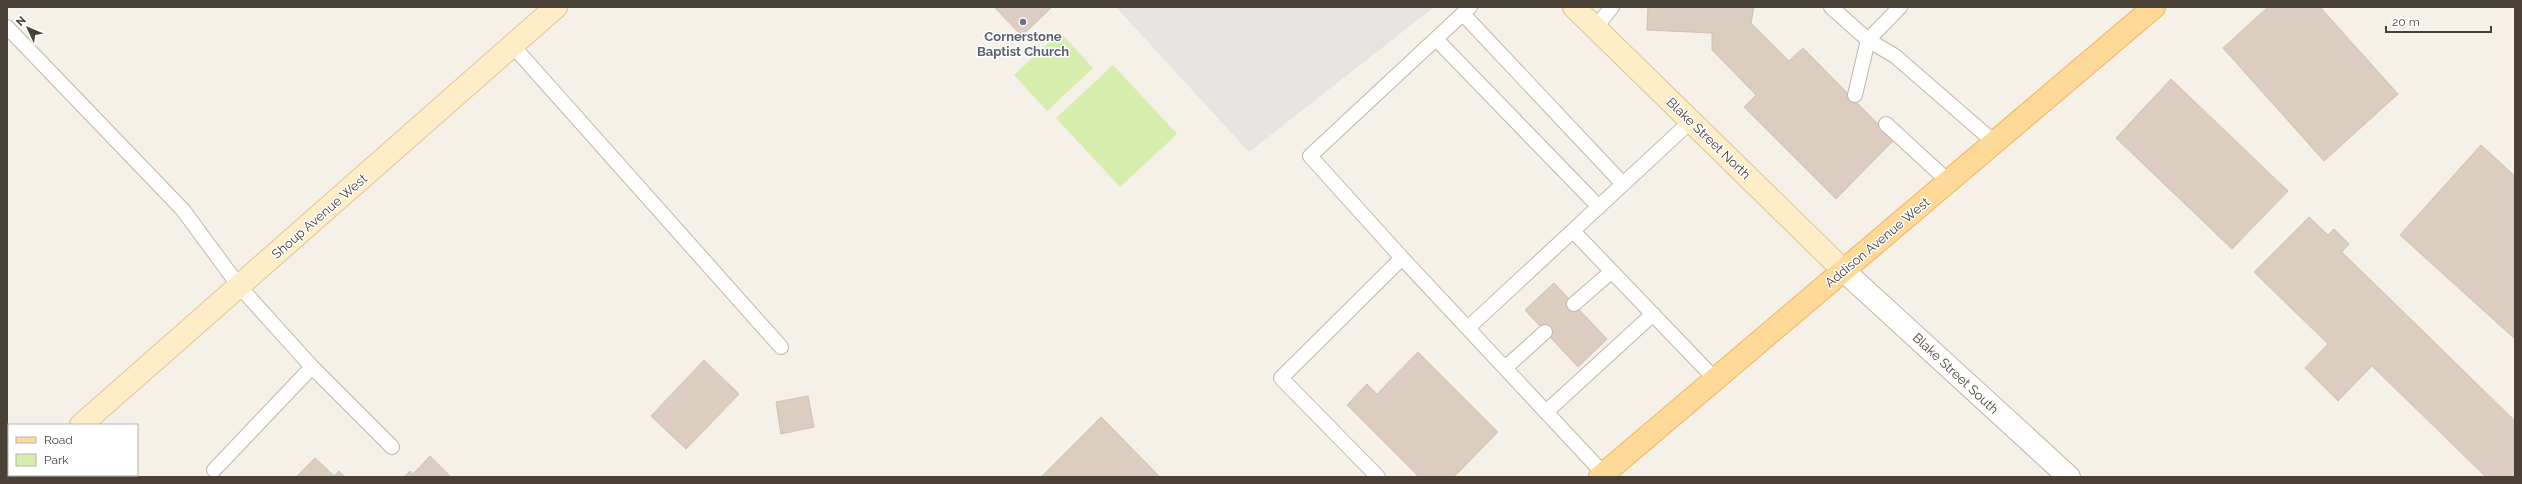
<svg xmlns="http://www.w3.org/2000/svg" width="2522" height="484" font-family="Raleway,sans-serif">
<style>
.green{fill:#d5edad}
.parking{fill:#e6e3e0}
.building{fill:#dbcdbf;stroke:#d3c2ae}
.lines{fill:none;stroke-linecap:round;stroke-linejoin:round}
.lane-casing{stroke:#c1b7a9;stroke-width:16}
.street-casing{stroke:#c1b7a9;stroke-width:24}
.secondary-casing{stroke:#dcc496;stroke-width:24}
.primary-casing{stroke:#eeb65d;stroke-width:24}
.lane{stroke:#fff;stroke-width:14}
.street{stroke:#fff;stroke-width:22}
.secondary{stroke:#ffedc8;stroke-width:22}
.primary{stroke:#ffd997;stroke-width:22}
.worship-dot{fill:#6b7280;stroke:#fff;stroke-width:1.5}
.labels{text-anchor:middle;stroke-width:3;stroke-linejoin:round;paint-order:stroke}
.worship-label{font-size:13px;font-weight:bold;fill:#5b616d;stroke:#fff}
.street-label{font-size:13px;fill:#494036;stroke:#fff}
</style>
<rect width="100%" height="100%" fill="#f5f0e8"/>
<!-- green -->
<path class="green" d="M1060,32l33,36 -46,43 -33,-36z
M1113,65l64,69 -57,53 -64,-69z"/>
<!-- parking -->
<path class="parking" d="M1116,7h318l-185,145z"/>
<!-- building -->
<path class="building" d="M994,7h58l-30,29z
M1648,7h106l-3,16 38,38 14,-13 91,92 -58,59 -92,-92 12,-12 -44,-45v-17l-65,-3z
M2268,7h52l78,87 -74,67 -101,-113z
M2171,79l117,112 -56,58 -116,-111z
M2481,145l34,31v163l-115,-104z
M2309,217l19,18 6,-6 15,15 -7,8 173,169v56h-29l-114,-111 -34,35 -33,-33 23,-24 -74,-72z
M1554,283l53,56 -29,28 -53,-57z
M1418,352l80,80 -44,45h-35l-72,-72 20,-21 10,10z
M704,360l35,34 -53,55 -35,-33z
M808,396l6,31 -33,7 -5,-32z
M1101,417l59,60h-119z
M430,456l21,21h-47l6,-6 3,3z
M315,458l19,18 5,-5 6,6h-49z
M137,474l3,3h-27l2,-2z"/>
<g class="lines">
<!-- lane casing -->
<g class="lane-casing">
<path id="lane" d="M1831,7l37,33 27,16 99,86
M1463,14l160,170
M7,27l176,183 56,76 73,81 80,80
M1595,28l17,-21
M1436,39l163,168
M513,46l268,301
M1855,95l13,-55 32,-33
M1886,124l62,57
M1573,231l142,148
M1402,258l-92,-102 160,-149
M1574,304l37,-32
M1468,328l223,-207
M1505,368l40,-36
M1546,412l107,-98
M214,470l98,-103
M1378,477l-97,-99 121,-120 202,216"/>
</g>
<!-- street casing -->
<g class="street-casing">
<path id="street" d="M1843,270l226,207"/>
</g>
<!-- secondary casing -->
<g class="secondary-casing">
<path id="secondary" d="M1574,7l269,263
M81,425l475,-418
M22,477l2,-2"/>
</g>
<!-- primary casing -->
<g class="primary-casing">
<path id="primary" d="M1600,477l554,-470"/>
</g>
<!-- lane -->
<use href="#lane" class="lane"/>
<!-- street -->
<use href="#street" class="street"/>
<!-- secondary -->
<use href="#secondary" class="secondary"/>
<!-- primary -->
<use href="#primary" class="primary"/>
</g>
<!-- markers -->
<circle class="worship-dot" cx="1023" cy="22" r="4"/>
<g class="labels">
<!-- worship labels -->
<g class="worship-label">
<text x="1023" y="41">Cornerstone<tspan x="1023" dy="15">Baptist Church</tspan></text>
</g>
<!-- street labels -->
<g class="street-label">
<text transform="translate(1709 138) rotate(44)" y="5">Blake Street North</text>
<text transform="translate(319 216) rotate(-41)" y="5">Shoup Avenue West</text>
<text transform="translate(1877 242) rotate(-40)" y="5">Addison Avenue West</text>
<text transform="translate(1956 373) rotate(43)" y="5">Blake Street South</text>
</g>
</g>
<!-- border -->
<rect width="2522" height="484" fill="none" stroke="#494036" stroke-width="16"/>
<!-- legend -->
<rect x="8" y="424" width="130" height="52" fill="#ffffff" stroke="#b6b3af"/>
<rect x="16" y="437" width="20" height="6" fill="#ffd997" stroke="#b6b3af"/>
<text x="44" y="444" font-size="12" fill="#494036">Road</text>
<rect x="16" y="454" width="20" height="12" fill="#d5edad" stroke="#b6b3af"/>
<text x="44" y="464" font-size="12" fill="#494036">Park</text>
<!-- north arrow -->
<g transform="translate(28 28) rotate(314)" stroke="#ffffff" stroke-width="3" paint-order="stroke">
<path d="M0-3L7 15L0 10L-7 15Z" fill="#494036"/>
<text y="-6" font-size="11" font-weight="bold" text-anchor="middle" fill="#494036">N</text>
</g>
<!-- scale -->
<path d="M2386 26v6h105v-6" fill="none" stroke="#494036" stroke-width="2"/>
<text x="2392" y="26" font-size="12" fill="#494036" stroke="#ffffff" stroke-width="3" paint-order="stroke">20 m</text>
</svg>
